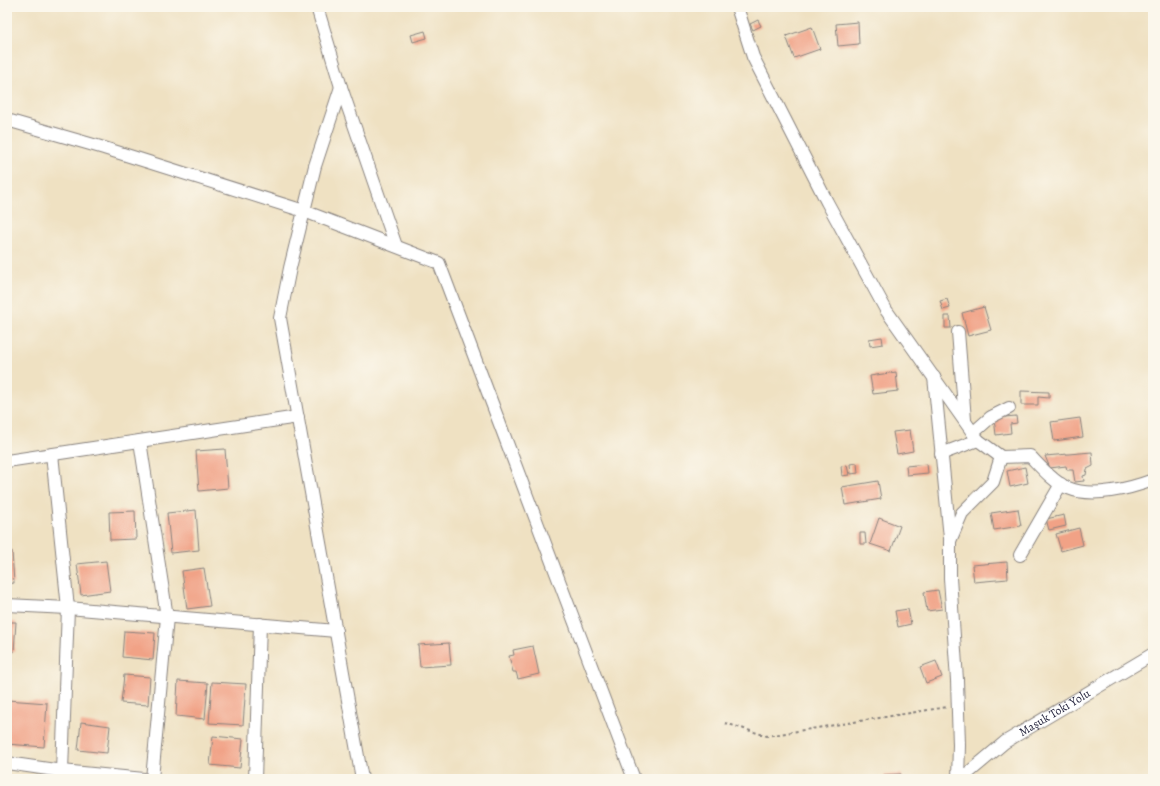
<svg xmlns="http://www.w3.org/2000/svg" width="1160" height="786" font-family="Alegreya,serif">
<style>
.building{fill:#f1a286}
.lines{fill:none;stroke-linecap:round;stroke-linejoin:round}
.minor-casing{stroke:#88827e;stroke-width:14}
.path{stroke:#88827e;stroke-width:2;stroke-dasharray:3 3;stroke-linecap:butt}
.minor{stroke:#fff;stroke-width:12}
.labels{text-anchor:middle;stroke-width:3;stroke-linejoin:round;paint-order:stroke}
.street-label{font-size:12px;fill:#22223b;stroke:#fbf7ec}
</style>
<rect width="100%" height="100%" fill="#fbf7ec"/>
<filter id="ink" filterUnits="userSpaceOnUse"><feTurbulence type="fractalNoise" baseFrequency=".025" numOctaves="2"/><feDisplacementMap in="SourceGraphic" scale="8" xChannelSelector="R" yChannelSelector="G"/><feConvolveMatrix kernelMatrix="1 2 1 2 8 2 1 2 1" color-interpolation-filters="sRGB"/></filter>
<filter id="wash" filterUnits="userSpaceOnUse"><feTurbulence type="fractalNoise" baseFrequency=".012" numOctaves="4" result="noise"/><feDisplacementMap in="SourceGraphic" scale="16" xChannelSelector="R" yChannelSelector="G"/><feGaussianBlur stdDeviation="0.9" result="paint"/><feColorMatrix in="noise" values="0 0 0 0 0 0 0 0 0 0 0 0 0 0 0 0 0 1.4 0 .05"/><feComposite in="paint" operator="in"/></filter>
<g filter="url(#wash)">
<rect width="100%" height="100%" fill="#efe1c2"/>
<g id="blocks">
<!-- building -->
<path class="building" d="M758,20l3,6 -8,4 -3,-6z
M858,22l1,22 -21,2 -2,-22z
M812,27l8,22 -26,9 -8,-22z
M425,31l2,7 -14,4 -2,-7z
M947,299l3,9 -7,2 -3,-9z
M984,307l7,23 -23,6 -6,-23z
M945,316h5l1,12h-6z
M882,337l1,7 -13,2 -1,-7z
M896,372l2,19 -25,3 -3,-18z
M1021,391l28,1v6l-11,-1v8h-17z
M1016,416l1,7 -7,1 1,9 -15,2 -2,-17z
M1080,418l3,19 -29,4 -3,-19z
M910,430l3,21 -16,3 -4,-22z
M225,449l3,39 -29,3 -3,-40z
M1092,452l1,14 -6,3 -1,6 -3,1 1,5 -9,1 -2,-12h-6l-1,-4 -16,2 -5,-12z
M857,463l1,10 -7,1 -1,-10z
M927,464l1,9 -21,2 -1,-9z
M847,465l2,10 -7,1 -1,-10z
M1025,467l3,16 -18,4 -3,-16z
M878,481l3,18 -36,6 -3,-18z
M1018,509l3,17 -27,4 -3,-17z
M196,510l3,40 -28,3 -4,-40z
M135,511l1,28 -26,1 -1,-28z
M1064,515l2,11 -17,4 -3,-11z
M879,518l21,8 -9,25 -21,-7z
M1079,528l4,17 -22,6 -5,-17z
M860,533h5l1,11h-6z
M7,551h5l2,32 -7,1z
M106,561l4,30 -29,4 -4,-31z
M1007,562l1,17 -34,3 -2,-17z
M204,568l6,38 -23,3 -5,-38z
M938,590l4,19 -15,2 -3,-19z
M908,609l3,15 -13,3 -3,-16z
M7,622h9l-2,30h-7z
M124,631l31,2 -2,27 -31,-3z
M449,643l2,22 -31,2 -2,-22z
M533,646l6,28 -21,5 -2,-7h-3l-4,-16 5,-1 -1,-5z
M936,661l6,16 -16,6 -6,-16z
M124,675l26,2 -2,28 -27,-2z
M178,681l30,2 -3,36 -29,-3z
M212,682l34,2 -3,41 -34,-2z
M7,700l40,3 -3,44 -37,-3z
M81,722l29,4 -3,27 -29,-3z
M213,736l30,3 -3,29 -30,-3z
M901,774l1,5h-18v-4z"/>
</g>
</g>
<g filter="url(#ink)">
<use href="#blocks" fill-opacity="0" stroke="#88827e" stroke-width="1"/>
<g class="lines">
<!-- minor casing -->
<g class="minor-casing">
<g id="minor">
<path d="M317,7l24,80 55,159"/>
<path d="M737,7l16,50 74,145 59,108 92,130 23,17 29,-1c10,10 24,27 38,32 24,10 61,1 85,-8"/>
<path d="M341,87l-26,79 -25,102 -10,50 82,461"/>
<path d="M7,120l97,28 200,63 135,52 195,516"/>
<path d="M958,332l7,88"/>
<path d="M934,377l16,161"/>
<path d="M973,433l18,-16 18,-9"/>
<path d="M140,441l27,176 -15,162"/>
<path d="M52,454l16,154 -6,163"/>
<path d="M941,454l37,-14"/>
<path d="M7,461l291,-44"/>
<path d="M1020,555l41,-71"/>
<path d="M7,605l61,3 268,23"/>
<path d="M7,763l55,8 82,8"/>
<path d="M255,779l5,-155"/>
<path d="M958,779l1,-34 -2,-65 -7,-102v-37l12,-28 31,-31 8,-25"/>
<path id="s1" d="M961,779l44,-37 148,-88"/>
</g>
</g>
<!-- path -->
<path class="path" d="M725,723l42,13 180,-29"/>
<!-- minor -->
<use href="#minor" class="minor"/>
</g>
</g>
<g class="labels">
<!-- street labels -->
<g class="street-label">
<text dy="4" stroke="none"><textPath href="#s1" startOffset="115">Maşuk Toki Yolu</textPath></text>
</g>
</g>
<!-- margin -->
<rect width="1160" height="786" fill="none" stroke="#fbf7ec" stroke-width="24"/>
</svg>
